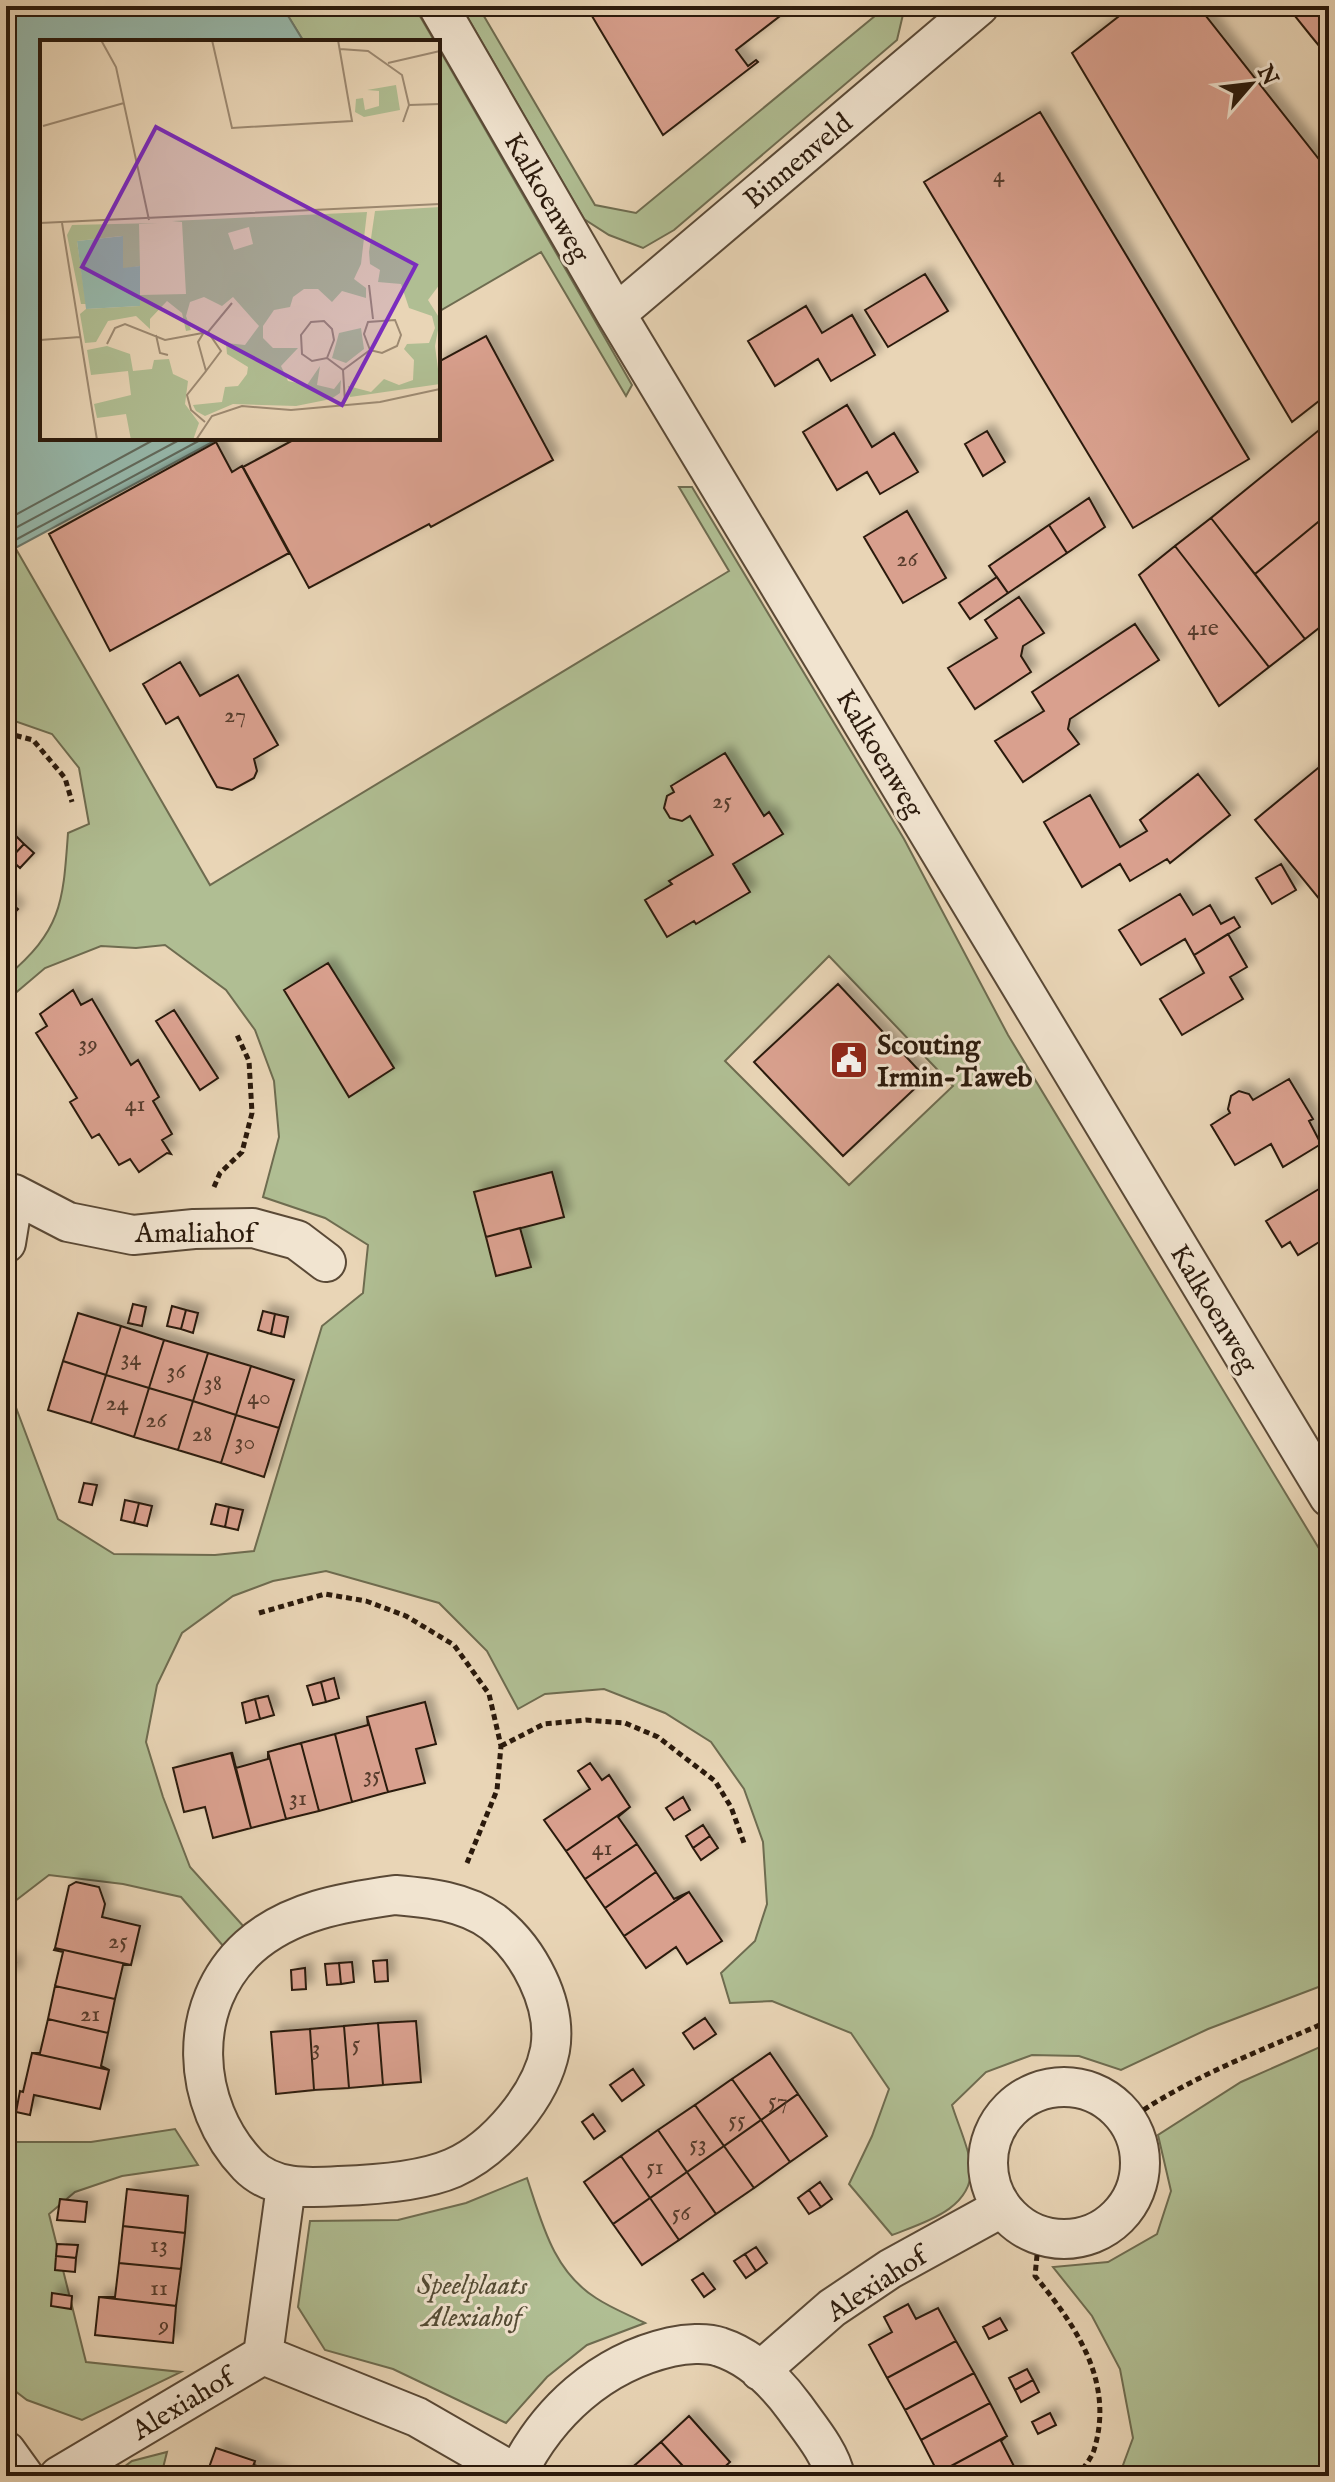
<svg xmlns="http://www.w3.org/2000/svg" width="1335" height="2482" font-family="'IM FELL English',serif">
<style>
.green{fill:#b0be93;stroke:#6e6c50;stroke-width:2;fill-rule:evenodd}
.water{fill:#97b9ac;stroke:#6c796c;stroke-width:2}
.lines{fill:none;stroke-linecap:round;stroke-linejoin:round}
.shore{stroke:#616a5c;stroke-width:2}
.building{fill:#d9a08e;stroke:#2b1a0c;stroke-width:2;filter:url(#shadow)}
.minor-casing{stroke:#5a4936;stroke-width:42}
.path{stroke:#2b1a0c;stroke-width:5;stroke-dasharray:6 4;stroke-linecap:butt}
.minor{stroke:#f1e4d0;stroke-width:38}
.labels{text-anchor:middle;stroke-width:6;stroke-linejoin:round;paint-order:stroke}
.number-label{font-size:24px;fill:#563c2c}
.street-label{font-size:28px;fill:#2b1a0c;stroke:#f1e4d0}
.poi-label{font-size:28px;font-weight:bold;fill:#2b1a0c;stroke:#f1e4d0;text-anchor:start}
.park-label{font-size:28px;font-style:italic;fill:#534b34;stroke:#f1e4d0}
.inset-road{fill:none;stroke:#9d8a72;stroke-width:2}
.view{fill:#7b2cbf;fill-opacity:0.15;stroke:#7b2cbf;stroke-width:4}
.inset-edge{fill:none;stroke:#2b1a0c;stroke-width:4}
</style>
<defs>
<filter id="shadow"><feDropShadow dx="7" dy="-7" stdDeviation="4" flood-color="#0004"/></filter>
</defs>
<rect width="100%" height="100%" fill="#e9d5b6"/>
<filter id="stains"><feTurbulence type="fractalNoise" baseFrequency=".0025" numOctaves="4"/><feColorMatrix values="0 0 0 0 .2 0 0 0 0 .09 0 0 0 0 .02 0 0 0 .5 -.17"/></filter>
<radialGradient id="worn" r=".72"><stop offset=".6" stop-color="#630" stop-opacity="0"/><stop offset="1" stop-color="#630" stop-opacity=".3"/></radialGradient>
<!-- green -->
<path class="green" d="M282,6h132l21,36h-131z
M461,6h17l117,199 41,8 251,-207h18l-8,34 -223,190 -31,18 -34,-13 -25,-16z
M438,47l194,338 -6,11 -85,-144 -103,60z
M679,487h13l212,352 104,196 321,530v418l-121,46 -87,41 -42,-14 -47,-1 -46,17 -34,33c5,17 17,43 19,61 3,43 -48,57 -79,69l-43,-51 23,-48 17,-47 -38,-56 -79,-32 -42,2 -9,-30 34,-32 12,-37 -4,-62 -19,-53 -33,-47 -46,-29 -61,-24 -59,5 -27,15 -31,-58 -48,-48 -113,-32 -53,10 -40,15 -51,37 -25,52 -11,57 17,55 27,70 55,61 -21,19 -43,-50 -58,-13 -74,-9 -43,33v-527l52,138 56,35 101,1 39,-4 68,-225 41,-33 5,-48 -43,-27 -62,-21 16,-60 -5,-56 -19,-51 -29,-40 -61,-45 -29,3 -35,-2 -56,22 -39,33v-24c56,-47 57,-74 62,-144l21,-9 -10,-56 -27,-34 -46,-16v-165l10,-4 194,336 519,-314zM829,956l124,130 -104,99 -124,-124z
M1329,2043v433h-210l14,-38 -13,-69 -28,-53 -39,-49 55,-5 49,-28 14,-43 -13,-56 83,-53z
M175,2129l23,36 -76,11 -47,16 -26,22 37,148 95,10 -99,48 -55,-20 -21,-16v-251l5,9h80z
M527,2178c15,45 26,93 69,120 15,10 33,17 49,25l-58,22 -40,32 -41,46 -113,-54 -68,-19 -27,-43 12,-86 88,-1 68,-17z
M167,2452l-6,24h-49l20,-15z"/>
<!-- water -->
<path class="water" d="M6,6h276l22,36h-262v396h178l-214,115z"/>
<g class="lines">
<!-- shore -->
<path class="shore" d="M6,520l151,-82
M6,533l177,-95
M6,545l198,-107"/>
</g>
<!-- building -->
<path class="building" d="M586,6h207l-57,44 12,16 8,-6 2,2 -95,73z
M1132,6h66l131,166v221l-37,29 -220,-369z
M1287,6h42v52l-18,-22z
M1040,112l209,347 -116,69 -209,-346z
M925,274l23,37 -60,36 -23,-37z
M806,306l16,27 30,-18 23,40 -44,26 -13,-22 -43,27 -27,-45z
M486,336l67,124 -122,67 -2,-3 -120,64 -66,-121 54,-29h141v-76z
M847,405l25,42 22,-14 24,39 -38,22 -13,-22 -30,18 -34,-58z
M1329,422v91l-74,61 -44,-56z
M987,431l18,31 -22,14 -18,-32z
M216,442l16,30 10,-6 47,87 -179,98 -61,-117z
M1089,498l16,29 -38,26 -18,-28z
M907,511l39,67 -43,25 -39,-66z
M1329,513v107l-24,19 -50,-65z
M1211,518l94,121 -36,28 -94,-121z
M1049,525l18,28 -59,40 -19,-27z
M1175,546l94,121 -50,39 -80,-131z
M997,577l11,16 -38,26 -11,-16z
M1019,597l25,36 -21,13 -2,10 10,16 -56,37 -27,-41 49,-30 -12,-18z
M1135,624l24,36 -89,59 -2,10 11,15 -56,38 -28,-41 49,-30 -12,-19z
M180,662l20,34 38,-21 40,70 -24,14 3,12 -3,7 -22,12 -15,-3 -39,-70 -12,7 -23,-40z
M725,753l39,63 5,-4 14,22 -50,30 17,28 -54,32 -2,-3 -27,16 -22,-37 27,-16 -3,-3 44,-26 -23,-39 -8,5 -12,-3 -6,-10 3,-12 7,-4 -3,-6z
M1329,759v152l-74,-91z
M1198,774l32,41 -60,48 -3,-4 -37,22 -10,-17 -38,23 -38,-65 46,-27 30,52 27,-16 -7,-11z
M14,834l10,10 -14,15 -4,-4v-12z
M24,844l10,9 -14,15 -10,-9z
M1281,864l15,26 -24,14 -16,-26z
M1180,894l13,21 17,-10 11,19 13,-7 6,10 -46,28 -9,-16 -44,26 -22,-35z
M6,899l12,10 -12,13z
M1228,934l19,33 -17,10 13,22 -61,36 -22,-36 44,-26 -10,-18z
M328,963l66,105 -45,29 -65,-107z
M838,984l88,94 -83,78 -89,-94z
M73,990l8,15 11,-6 39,66 7,-5 21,37 -6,4 19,33 -10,6 9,14 -4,-1 -28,19 -9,-13 -11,6 -20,-31 -7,4 -22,-36 7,-4 -41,-65 11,-7 -7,-12z
M174,1010l44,68 -18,12 -44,-69z
M1289,1079l24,40 -4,2 12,23 -38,23 -12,-23 -36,21 -24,-40 19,-12 -2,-4 3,-13 8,-5 10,3 4,6z
M552,1172l12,45 -78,20 -12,-45z
M1329,1183v63l-5,-7 -26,16 -8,-13 -8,5 -16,-26z
M520,1228l11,39 -35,9 -10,-39z
M133,1304l13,3 -4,19 -14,-3z
M172,1306l14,4 -5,19 -14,-3z
M186,1310l12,3 -5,20 -12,-4z
M263,1311l12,3 -4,20 -13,-4z
M78,1313l43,13 -15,49 -43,-14z
M275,1314l13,3 -4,20 -13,-3z
M121,1326l43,14 -15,48 -43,-13z
M164,1340l44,13 -15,48 -44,-13z
M208,1353l43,13 -15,49 -43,-14z
M63,1361l43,14 -15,48 -43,-13z
M251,1366l43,14 -15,48 -43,-13z
M106,1375l43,13 -15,49 -43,-14z
M149,1388l44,13 -15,49 -44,-13z
M193,1401l43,14 -15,48 -43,-13z
M236,1415l43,13 -15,49 -43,-14z
M84,1483l13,2 -5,20 -13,-3z
M125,1500l14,3 -5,20 -13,-3z
M139,1503l13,3 -5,20 -13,-3z
M216,1504l13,3 -4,20 -14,-3z
M229,1507l14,3 -5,20 -13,-3z
M334,1678l5,20 -13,4 -5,-20z
M321,1682l5,20 -13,3 -6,-19z
M268,1696l6,19 -14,4 -5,-20z
M255,1699l5,20 -14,4 -4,-20z
M425,1702l11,42 -20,5 9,34 -37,9 -21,-75z
M367,1717l21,75 -36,10 -17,-68 33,-9z
M335,1734l17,68 -33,9 -18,-68z
M301,1743l18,68 -33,8 -18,-67z
M232,1752l4,16 32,-9v-7l18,67 -35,9z
M231,1753l20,75 -38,10 -8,-31 -21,5 -11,-44z
M590,1763l12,17 7,-5 21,32 -64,44 -22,-31 46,-31 -12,-18z
M683,1797l7,13 -16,10 -8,-12z
M630,1807l-12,10 19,27 -52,35 -19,-28z
M703,1825l7,11 -17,12 -7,-12z
M710,1836l8,12 -17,12 -8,-12z
M637,1844l19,28 -51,36 -20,-29z
M656,1872l18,27 15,-7 -65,44 -19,-28z
M76,1882l23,5 6,17 -3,13 38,9 -9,39 -76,-17 14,-62z
M689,1892l33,49 -35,23 -11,-17 -30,21 -22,-32z
M55,1948l76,17h-8l-8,34 -60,-13 8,-34 -9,-2z
M387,1960l1,21 -13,1 -2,-21z
M6,1961l10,2 -2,13 -8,-1z
M352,1962l2,20 -13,2 -2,-21z
M339,1963l2,21 -14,1 -2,-21z
M305,1968l1,21 -14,1 -1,-20z
M55,1986l60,13 -7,34 -60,-14z
M705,2018l11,16 -22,15 -11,-16z
M48,2019l60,14 -7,33 8,4 -77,-17h8z
M416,2021l5,61 -38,3 -5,-62z
M378,2023l5,62 -34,3 -5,-62z
M344,2026l5,62 -35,2 -4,-61z
M310,2029l4,61 -38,4 -5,-62z
M32,2053l77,17 -9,39 -66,-14 -4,20 -14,-3 4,-21 3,1z
M770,2053l28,41 -37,26 -29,-41z
M633,2069l11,16 -22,16 -12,-16z
M732,2079l29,41 -37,26 -29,-41z
M798,2094l29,42 -37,26 -29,-42z
M695,2105l29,41 -37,26 -29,-42z
M593,2114l12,17 -11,8 -12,-17z
M761,2120l29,42 -36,26 -30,-42z
M658,2130l29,42 -37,26 -29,-42z
M724,2146l30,42 -38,26 -29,-42z
M621,2156l29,42 -37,26 -29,-42z
M687,2172l29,42 -37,26 -29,-42z
M820,2182l12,17 -11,8 -12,-17z
M127,2189l61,7 -3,37 -62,-7z
M809,2190l12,17 -12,7 -11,-16z
M650,2198l29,42 -37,25 -29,-41z
M60,2199l27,3 -2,20 -28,-2z
M123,2226l62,7 -4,36 -62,-6z
M57,2244l21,1 -2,13 -20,-2z
M756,2247l11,16 -11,8 -11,-17z
M745,2254l11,17 -10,7 -12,-17z
M56,2256l20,2 -1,14 -20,-2z
M119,2263l62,6 -5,37 -77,-9h16z
M703,2273l12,16 -11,8 -12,-17z
M52,2293l20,3 -1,13 -20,-3z
M99,2297l77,9 -3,37 -78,-8z
M908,2304l8,15 22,-11 18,33 -69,37 -18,-33 23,-13 -8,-15z
M1000,2318l7,12 -18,9 -6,-12z
M956,2341l18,32 -69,37 -18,-32z
M1027,2369l6,11 -18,10 -6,-12z
M974,2373l16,30 -69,37 -16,-30z
M1033,2380l6,12 -18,10 -6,-12z
M990,2403l17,33 -69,37 -17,-33z
M1050,2413l6,12 -18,9 -6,-12z
M689,2416l41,46 -15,14h-23l-31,-34z
M1007,2436l-6,5 17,33 -5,2h-73l-2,-3z
M661,2442l31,34h-47l-10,-11z
M216,2448l39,13 -6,15h-43z
M255,2461l-1,4 30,11h-35z
M635,2465l10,11h-23z"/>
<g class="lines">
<!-- minor casing -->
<g class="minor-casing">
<path id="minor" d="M438,6l178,308 713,1183
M616,314l363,-308
M6,1243l8,-49 54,28 65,13 61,-6 59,-1 44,12 29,22
M395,1895c34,3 69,6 98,27 35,27 65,82 57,128 -9,46 -54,99 -97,118 -30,13 -81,17 -114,18 -31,2 -67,4 -91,-21 -57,-60 -63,-160 1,-218 40,-36 95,-45 146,-52z
M988 2163a76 76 0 1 1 152 0a76 76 0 1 1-152 0Z
M263,2355l154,62 99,57
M760,2371l72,-63 58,-39 111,-61
M6,2451l18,25
M59,2476l204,-121 23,-169
M516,2476c31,-64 85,-113 155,-129 14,-3 35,-5 49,0 31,10 56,35 75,61 14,20 35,44 40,68"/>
</g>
<!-- path -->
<path class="path" d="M6,733l27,7 32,38 7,24
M214,1187l6,-14 22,-21 10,-39 -3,-52 -12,-26
M259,1613l66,-19 41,7 40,15 48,29 35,49 12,52 -4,44 -30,73
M501,1746l43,-22 42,-4 39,3 33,14 57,44 16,26 13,36
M1127,2121c62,-44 133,-70 202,-100
M1039,2235l-4,41c41,50 80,106 59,174 -3,9 -11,18 -16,26"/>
<!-- minor -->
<use href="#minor" class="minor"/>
</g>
<!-- icons -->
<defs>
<g id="civic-square" transform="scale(2)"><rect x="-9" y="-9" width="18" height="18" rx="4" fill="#8f2418" stroke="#f1e4d0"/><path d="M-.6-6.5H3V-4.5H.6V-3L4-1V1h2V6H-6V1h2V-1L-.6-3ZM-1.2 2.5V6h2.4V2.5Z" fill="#fff"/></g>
</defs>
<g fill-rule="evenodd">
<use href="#civic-square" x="849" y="1060"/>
</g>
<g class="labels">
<!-- number labels -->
<g class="number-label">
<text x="999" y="182">4</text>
<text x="907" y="566">26</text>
<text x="1203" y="635">41e</text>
<text x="235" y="722">27</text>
<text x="722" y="808">25</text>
<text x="88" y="1051">39</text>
<text x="135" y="1111">41</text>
<text x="131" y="1365">34</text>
<text x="176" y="1378">36</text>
<text x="213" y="1390">38</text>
<text x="259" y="1404">40</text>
<text x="117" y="1410">24</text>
<text x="156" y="1427">26</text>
<text x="202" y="1441">28</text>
<text x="245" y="1449">30</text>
<text x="372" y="1782">35</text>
<text x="298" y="1805">31</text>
<text x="602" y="1855">41</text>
<text x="118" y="1948">25</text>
<text x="90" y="2021">21</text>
<text x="356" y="2051">5</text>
<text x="316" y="2055">3</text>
<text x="778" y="2108">57</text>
<text x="737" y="2127">55</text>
<text x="698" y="2151">53</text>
<text x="655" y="2174">51</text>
<text x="681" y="2220">56</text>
<text x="159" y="2252">13</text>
<text x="159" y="2295">11</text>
<text x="164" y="2332">9</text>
</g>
<!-- street labels -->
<g class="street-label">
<text transform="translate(797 160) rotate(-40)" y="10">Binnenveld</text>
<text transform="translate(548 197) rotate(60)" y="10">Kalkoenweg</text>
<text transform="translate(881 753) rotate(59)" y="10">Kalkoenweg</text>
<text x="195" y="1242">Amaliahof</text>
<text transform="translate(1215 1308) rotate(59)" y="10">Kalkoenweg</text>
<text transform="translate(876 2283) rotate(-33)" y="10">Alexiahof</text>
<text transform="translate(182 2403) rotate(-31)" y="10">Alexiahof</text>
</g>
<!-- poi labels -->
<g class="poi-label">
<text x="877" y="1054">Scouting<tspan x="877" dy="32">Irmin-Taweb</tspan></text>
</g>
<!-- park labels -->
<g class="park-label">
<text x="472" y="2294">Speelplaats<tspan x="472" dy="32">Alexiahof</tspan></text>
</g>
</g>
<!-- overview -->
<g transform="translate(40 40)">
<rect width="400" height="400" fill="#e9d5b6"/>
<path d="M356,45l4,25 -36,7 -9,-5 1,-13 7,-1 2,12 14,-4v-15l-12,-1zM400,167v77l-12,16 12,19 -5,27 5,38 -90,13 -2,-11 23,6 13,-13 15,6 14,-5 1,-20 -10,-11 3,-5 22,-1 6,-15 -3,-12 -23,-8 -8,-24 -23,-2 2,-12 -10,-6 -1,-12 6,-41zM327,172l-6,52 -7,15 12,9v10l-24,-7 -10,11 -14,-13h-14l-11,8 -3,10 -16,3 -11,16v12l10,10h25l-17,18 7,15 19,4 13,-19 -3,19 17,4 7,-9 -1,13 -9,6 -35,7 -63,-2 -28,12 -9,-5 -3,-6 29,-3 3,-15 13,-1 9,-12 1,-7 -21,-13 -1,-11 19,2 14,-19 -26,-29 -11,9 -18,-9 -14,5 -4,14 5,14 -5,1 -4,-18 -15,-12 -17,18v10l-14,-13 -28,5 -12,21 -11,1 -5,-29 6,-5 54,-3v-11l46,-1 -4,-72 -10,-1zM209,187l4,17 -19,6 -6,-17zM118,183l-19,1 1,42 -17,3 -1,-33 -45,5 9,63h-5l-14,-69 5,-10zM321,288l3,21 -18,14 -14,-5 7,-25zM67,306l23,8 3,17 19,-2 2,-9 15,-1 4,15 15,7 -3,23 14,19 -6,17h-62l-5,-26 -29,4 -3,-14 37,-9 -3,-24 -37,4 -4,-25z" fill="#b0be93" fill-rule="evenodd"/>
<path d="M83,196v32l17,-2v40l-54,3 -9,-68z" fill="#97b9ac"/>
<path class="inset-road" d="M61,0l15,27 33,153M172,0l20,88 120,-7 -14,-81M300,9l28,2 34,24 7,30 -6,17M348,23l52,-12M369,65l31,-1M3,86l81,-23M0,183l400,-19M22,183l35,217M329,245l4,34M164,292l-6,10 8,29 -19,24 4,15 14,12M116,295l4,18 8,2M0,300l40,-3M67,304l8,-16 10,-4 40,16 43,-8M287,318l7,-18 -2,-11 -8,-8 -13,1 -10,13 1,19 10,7 15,-3 16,12 2,32M303,330l27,-20 12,3 15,-7 4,-11 -6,-15 -27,2 -4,12 6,16M166,331l15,-20 -13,-19 24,-29M156,400l16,-24 30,-10 49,4 89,-8 60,-13"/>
<path class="view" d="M116,87l260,138 -74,140 -260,-138z"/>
<rect width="400" height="400" class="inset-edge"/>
</g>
<!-- margin -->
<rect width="1335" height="2482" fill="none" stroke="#e9d5b6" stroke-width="32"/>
<rect x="8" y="8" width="1319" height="2466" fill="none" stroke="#2b1a0c" stroke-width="4"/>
<rect x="16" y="16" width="1303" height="2450" fill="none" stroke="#2b1a0c" stroke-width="2"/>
<!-- north arrow -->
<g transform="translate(1251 84) rotate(62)" stroke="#f1e4d0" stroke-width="6" paint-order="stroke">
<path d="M0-6L14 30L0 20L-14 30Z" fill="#2b1a0c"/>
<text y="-12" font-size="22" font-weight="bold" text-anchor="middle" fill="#2b1a0c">N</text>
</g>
<rect width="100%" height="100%" filter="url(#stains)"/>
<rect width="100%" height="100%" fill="url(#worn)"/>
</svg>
